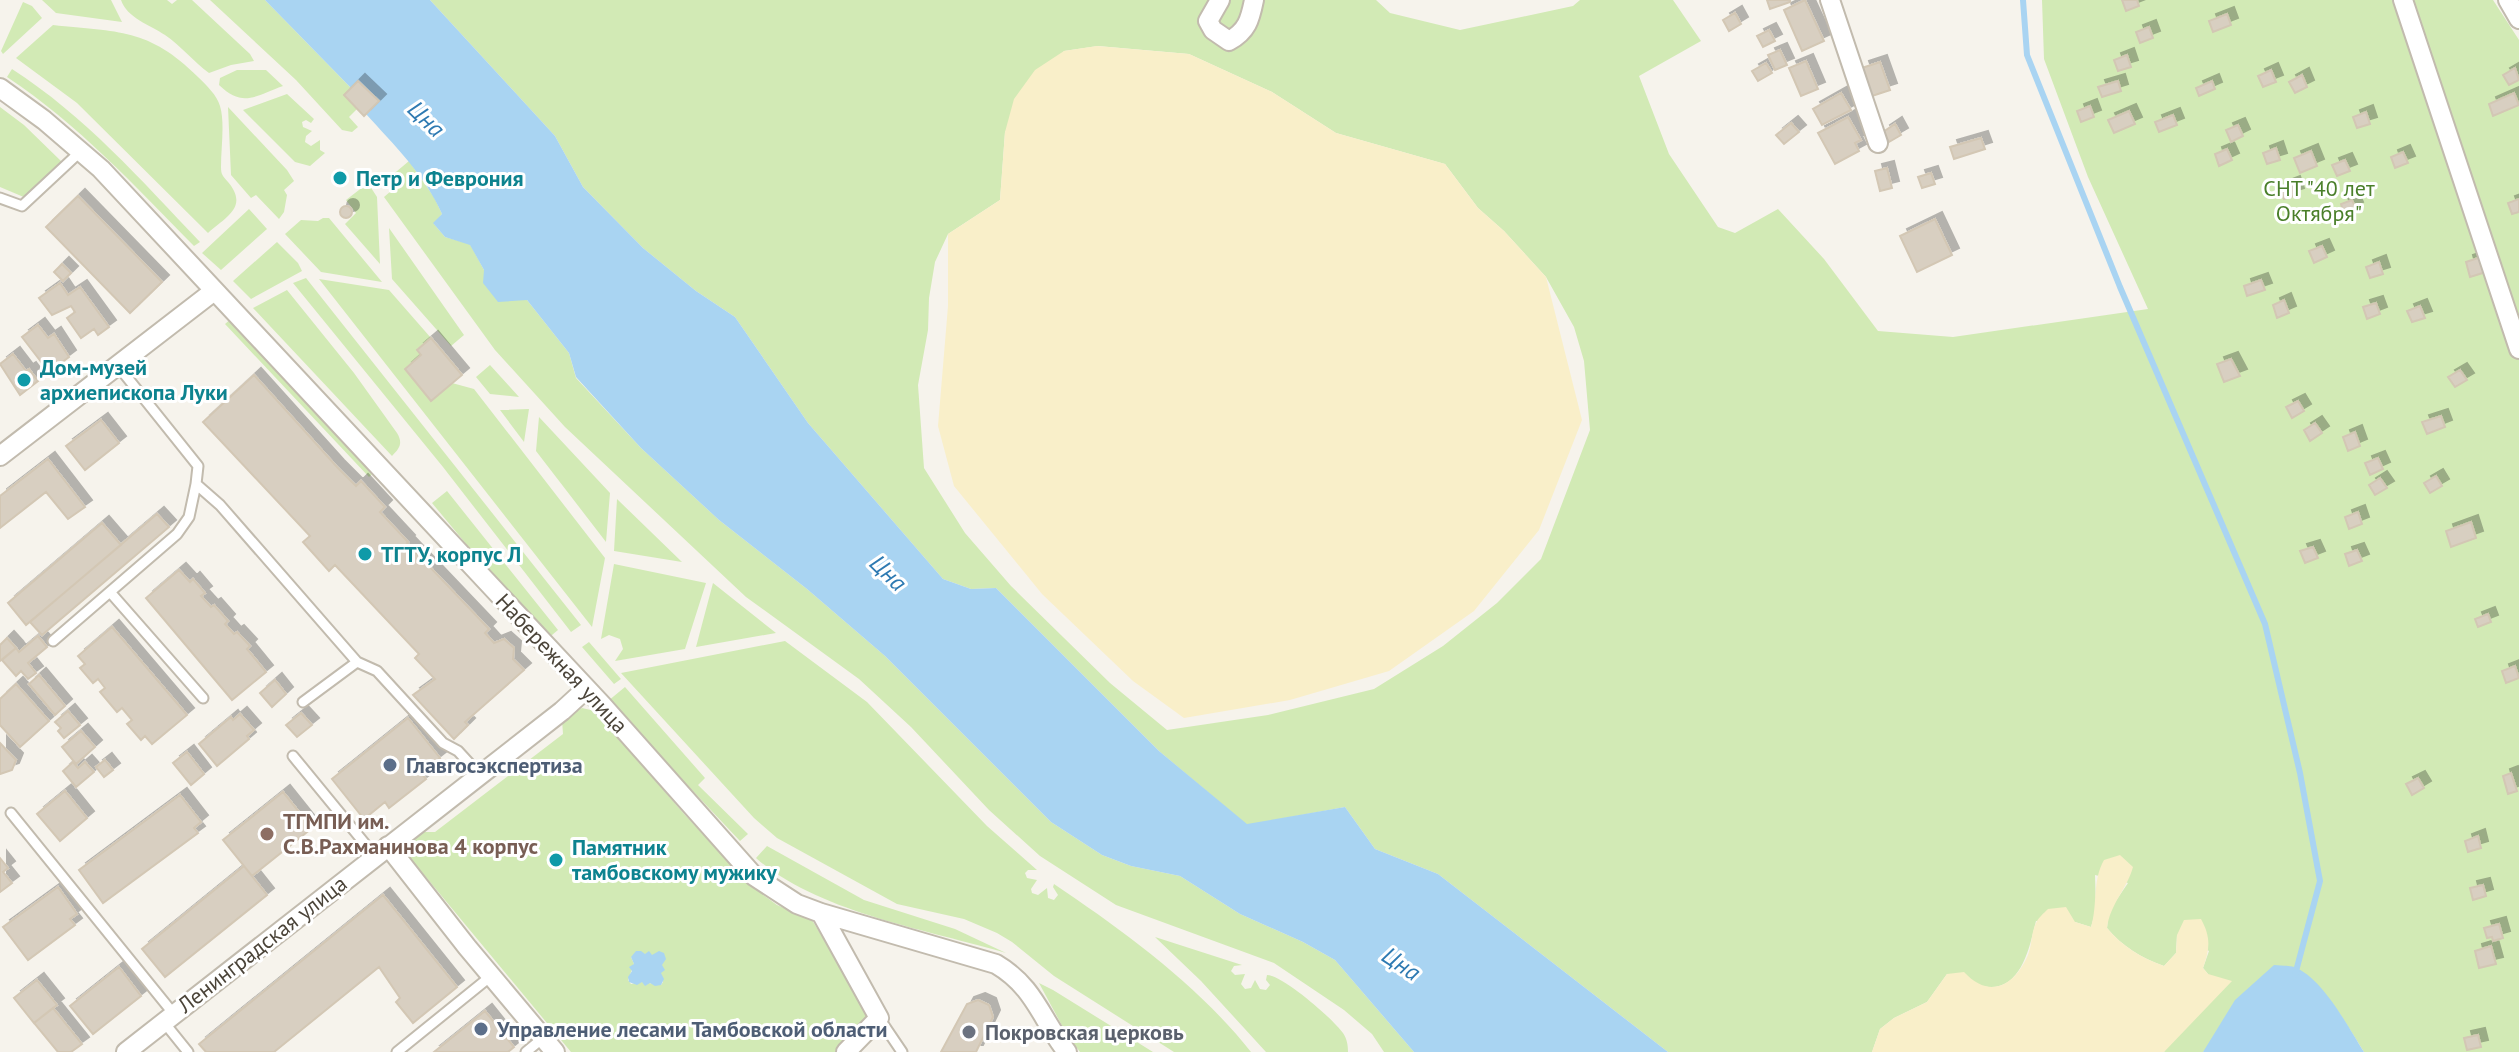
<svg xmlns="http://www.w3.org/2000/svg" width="2519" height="1052" font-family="'PT Sans',sans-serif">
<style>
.green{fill:#d2eab5;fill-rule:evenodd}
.sand{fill:#f9efc9}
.water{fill:#a9d4f2}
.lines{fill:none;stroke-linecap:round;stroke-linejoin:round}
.stream{stroke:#a9d4f2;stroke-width:6}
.building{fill:#d8cfc1;stroke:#d3c7b4;stroke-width:2;filter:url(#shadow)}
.lane-casing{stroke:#c2bbae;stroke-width:13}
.street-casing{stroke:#c2bbae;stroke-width:22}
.lane{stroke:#fff;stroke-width:9}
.street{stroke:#fff;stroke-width:18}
.culture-dot{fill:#0f9aa8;stroke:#fff;stroke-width:3}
.service-dot{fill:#5c6f8a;stroke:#fff;stroke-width:3}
.education-dot{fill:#8d6e63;stroke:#fff;stroke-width:3}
.worship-dot{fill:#6b7280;stroke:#fff;stroke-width:3}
.labels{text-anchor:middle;stroke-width:6;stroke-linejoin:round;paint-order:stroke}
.culture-label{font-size:22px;font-weight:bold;fill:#0d838f;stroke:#fff;text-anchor:start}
.park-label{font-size:22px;fill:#4a7f2a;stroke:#fff}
.street-label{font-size:22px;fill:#4b4439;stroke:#fff}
.service-label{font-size:22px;font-weight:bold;fill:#4e5e75;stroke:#fff;text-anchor:start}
.education-label{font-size:22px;font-weight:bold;fill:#785e54;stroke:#fff;text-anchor:start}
.worship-label{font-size:22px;font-weight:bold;fill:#5b616d;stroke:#fff;text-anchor:start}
.water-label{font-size:24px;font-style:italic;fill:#2e7ab2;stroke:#fff}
</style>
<defs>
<filter id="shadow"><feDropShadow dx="7" dy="-7" stdDeviation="0" flood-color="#0004"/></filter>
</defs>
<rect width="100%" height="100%" fill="#f6f3ec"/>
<!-- green -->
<path class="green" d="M42,0h69l11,22 -66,-9z
M121,0h46l5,4 5,-4h15l58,54 4,7 -23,4 -22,8c-15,-11 -28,-27 -44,-38 -15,-10 -38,-17 -44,-35z
M210,0h55l86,88 -7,7 13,14 -8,8 9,10 -6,5 -10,-2 -46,-50z
M430,0h946l14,13 70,17 113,-24 7,-6h93l28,41 -62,35 30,78 49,73 17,6 43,-24 46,50 54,72 75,6 195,-28 -60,-132 -44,-118 -2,-59h451l26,40v1012h-155c-20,-31 -38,-67 -72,-85l-89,85h-39l44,-78 -5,-6 6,-17 -32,-16 -1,18 -12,13c-23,-8 -42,-20 -57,-38l2,-17 19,-28 -33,-8 1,35 -5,17 -16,-5 -39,-1c-6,24 -14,68 -47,66 -14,-1 -28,-8 -42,-13l-20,28 -33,16 -14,11 -8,23h-204l-230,-178 -63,-25 -30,-42 -98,18 -88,-74 -163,-163 -25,1 -28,-10 -135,-156 -73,-106 -39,-26 -53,-43 -60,-61 -28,-51zM1098,46l91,8 83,38 64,41 109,31 33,44 26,23 42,46 28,50 10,34 6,69 -49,129 -44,44 -54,43 -69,43 -106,26 -101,15 -57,-47 -99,-97 -46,-53 -41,-65 -6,-83 10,-55 1,-32 6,-36 13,-28 52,-34 5,-68 59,-81z
M23,2l9,4 10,12 -39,36 -2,-3z
M53,25c65,7 96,3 145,52 8,8 19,18 22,29 5,17 1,42 1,61 0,8 2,9 7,15 21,25 -2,35 -20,51l-131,-130 -61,-45z
M12,69c73,47 129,111 188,173l-6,4c-59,-60 -116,-122 -187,-169z
M237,70h29l17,16c-28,10 -40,22 -64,-1l1,-7z
M287,94l27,25 -3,4 -5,-3 -4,2 1,5 9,4 -6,5 -1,6 6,4 9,-6v10l5,3 -15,13 -15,-4 -52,-52z
M0,107l24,18 38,37 -36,36 -26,-11z
M228,107l59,63 7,11 -10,9 3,5 -3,17 -5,7 -23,-24 -5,3 -20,-23z
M409,161l25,36 8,17 -8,10 11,13 25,7 14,26 43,30 42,53 7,25 65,70 78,72 88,69 78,67 166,166 51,33 29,11 49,10 60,38 63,28 32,18 79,92h-30l-12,-18 -28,-24 -70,-47 -158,-58 -76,-49 -51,-46 -78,-83 -52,-48 -113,-82 -181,-170 -70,-77 -111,-153 7,-6 -7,-9z
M368,183l9,14 3,67 -35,-40 11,-11 -10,-13z
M249,209l18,20 -46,41 -19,-17z
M323,218h6l53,64 -61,-10 -36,-38 16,-14 17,1z
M389,228l75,107 -13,11 -59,-67z
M277,242l21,21 4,8 -51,28 -18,-18z
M306,278l275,347 -10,7 -128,-165 -150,-184z
M319,279l70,11 42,48 -14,11 4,6 11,45 20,-17 22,6 131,169 -13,69z
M287,290l67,83 43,60c6,10 3,15 -5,23l-139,-148z
M232,318l143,153 -6,6 -144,-153z
M490,365l29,32 -29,-3 -14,-17z
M529,409l-5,33 -24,-32z
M539,417l71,76 -4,49 -70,-91z
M447,491l111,139 -12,10 -114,-137z
M617,499l65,63 -68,-11z
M614,564l92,19 -21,66 -70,12 8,-12 -3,-10 -11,-4 -8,4z
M713,583l63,50 -80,14z
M785,641l82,61 120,124 50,44h-9l-3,3 2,5 10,2 -6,9 1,4 6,2 9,-7 1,10 6,2 4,-5 -5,-8 1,-3c71,48 143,100 197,168h-77l-120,-76 -42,-34 -15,-9 -33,-14 -67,-15 -120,-66 -23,-20 -133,-145z
M589,642l32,37 -7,5 -32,-37z
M625,687l80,91 -7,7 50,49 -8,7 -132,-140z
M582,708l13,3 90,104 65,70 27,20 35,15 59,97 -35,35h-265l-170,-205 20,-15h14l128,-98 -1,-14zM652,955l11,27 -2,3 -19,-3 -11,2 -3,-4 6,-16 -3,-7z
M767,846l97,54 91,29 51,24c-78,-23 -189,-41 -250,-95z
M1155,937l87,28 -8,1 -3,5 4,4 10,-1 -4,10 4,5 6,-1 4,-8 5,9 6,1 4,-5 -4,-5 1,-5c16,0 66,44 76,58 4,6 5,12 5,19h-82l-65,-71z
M1039,983l14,7 100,62h-73l-14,-19z"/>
<!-- sand -->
<path class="sand" d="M1097,46l92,8 83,38 64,41 109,31 33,44 26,23 42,46 36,143 -43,110 -65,81 -85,60 -99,29 -106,18 -51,-37 -91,-87 -88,-108 -16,-60 10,-120v-72l52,-34 5,-68 9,-33 21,-29 29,-19z
M2120,855l13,12c-6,22 -23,37 -26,61 15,18 34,30 57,38l12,-13 1,-18 7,-15 17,-1c10,18 9,30 2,49l5,6 24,7 -68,71h-292l8,-23 14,-11 33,-16 20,-28 17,-2c25,27 50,15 64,-17 4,-10 3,-22 8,-32 2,-5 8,-10 12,-14l18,-2 9,15 16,5c7,-23 1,-46 13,-67z"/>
<!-- water -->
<path class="water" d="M265,0h165l125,136 28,51 60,61 53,43 39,26 73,106 135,156 28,10 25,-1 163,163 88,73 98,-17 30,42 63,25 230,178h-254l-79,-92 -32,-18 -63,-28 -60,-38 -49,-10 -29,-11 -51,-33 -166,-166 -78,-67 -88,-69 -78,-72 -65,-71 -7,-24 -42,-53 -29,2 -15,-19 1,-13 -14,-25 -25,-8 -12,-14 9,-9c-17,-39 -48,-69 -76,-100l13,-13 -21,-20 -7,7z
M636,951h5l4,3 4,-3 3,4 7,-4 5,2 2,6 -4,6 3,5 -4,3 3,6 -3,6 -6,1 -5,-3 -5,3 -3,-4 -5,3 -8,-3 -1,-5 4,-6 -3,-4 5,-3 -3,-7z
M2274,965c6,1 14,0 20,2 29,11 54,60 70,85h-161l32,-52z"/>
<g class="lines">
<!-- stream -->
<path class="stream" d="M2023,0l4,55 93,232 145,337 35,149 20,108 -25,94"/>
</g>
<!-- building -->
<path class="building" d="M1767,0h23v2l-20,7z
M1805,0l19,41 -22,10 -18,-41z
M2122,0h15l2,6 -13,5z
M1735,13l6,11 -12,7 -6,-11z
M2227,14l4,11 -18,7 -4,-11z
M2149,27l4,11 -13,5 -4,-11z
M1769,30l6,11 -12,6 -6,-11z
M1780,50l7,15 -12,5 -7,-15z
M2127,55l4,12 -13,4 -4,-11z
M1806,61l12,28 -17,7 -12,-28z
M1880,62l10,28 -18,6 -10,-28z
M1766,63l6,10 -14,8 -6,-10z
M2515,68l4,12 -10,5 -6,-10z
M2271,70l5,12 -13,5 -5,-11z
M2302,75l5,12 -12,6 -6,-11z
M358,81l21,20 -15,15 -20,-21z
M2118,81l3,10 -19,6 -4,-10z
M2212,81l3,8 -16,7 -3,-8z
M1841,93l10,17 -29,15 -9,-16z
M2514,93l5,12 -26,11 -4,-12z
M2090,106l4,11 -13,5 -4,-11z
M2129,111l6,13 -21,9 -6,-13z
M2366,112l4,12 -13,4 -4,-11z
M2173,115l4,10 -18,7 -4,-10z
M1848,117l13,23 -6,3 4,8 -24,13 -17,-31z
M1791,123l8,9 -15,12 -8,-9z
M1895,124l6,11 -12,7 -6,-10z
M2238,125l5,11 -12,6 -5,-12z
M1981,138l4,11 -31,10 -4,-12z
M2276,148l4,12 -13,4 -4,-11z
M2227,149l5,11 -13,6 -4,-12z
M2311,151l6,15 -17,7 -6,-15z
M2403,152l5,11 -13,5 -4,-11z
M2345,160l5,11 -13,5 -5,-11z
M1887,168l5,20 -12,3 -5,-20z
M1931,173l4,11 -13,4 -4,-11z
M2293,183l4,12 -13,4 -4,-11z
M78,196l84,86 -32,31 -84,-86z
M2519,199v13l-7,2 -4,-11z
M2352,200l4,9 -12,5 -3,-10z
M340 212a6 6 0 1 1 12 0a6 6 0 1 1-12 0Z
M1935,219l17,36 -35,17 -17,-36z
M2322,246l5,11 -13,6 -5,-12z
M2481,257l5,15 -16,5 -4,-15z
M2379,262l4,12 -13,4 -4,-11z
M62,264l9,9 -8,8 -9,-9z
M2261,280l4,10 -18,6 -3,-10z
M60,283l8,12 12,-8 29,40 -11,8 -4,-6 -13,9 -14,-20 8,-6 -4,-6 -19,9 -13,-17z
M2284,300l5,13 -12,5 -4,-13z
M2376,303l4,11 -13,5 -4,-12z
M2420,306l5,12 -13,4 -5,-11z
M38,325l10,13 6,-4 15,23 -20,15 -27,-35z
M431,338l31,37 -31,26 -26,-32 16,-14 -4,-5z
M13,354l13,17 3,-2 9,12 -18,14 -20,-31z
M2231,359l9,17 -16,6 -7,-18z
M2460,370l7,10 -12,7 -7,-10z
M254,375l83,92 19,19 5,-5 24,26 -5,5 28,30 -1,1 82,86 -4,4 9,10 10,-4 10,9 -1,11 11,11 -59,52 3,3 -14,14 -41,-44 22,-16 -20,-21 4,-4 -84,-89 -6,6 -26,-29 7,-6 -107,-114z
M2298,401l6,10 -12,7 -6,-11z
M2441,416l4,11 -18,7 -5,-12z
M101,420l18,23 -34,27 -19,-24z
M2315,423l7,10 -12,8 -6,-11z
M2355,432l5,14 -12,5 -5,-14z
M2378,458l5,11 -13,6 -5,-12z
M48,459l37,48 -17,12 -22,-27 -46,36v-32z
M2436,476l6,10 -12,7 -6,-10z
M2380,478l7,10 -12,7 -6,-10z
M2358,512l4,12 -13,5 -4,-12z
M157,514l12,13 -127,108 -12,-13z
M2471,522l5,16 -25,9 -5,-16z
M102,523l19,22 -95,80 -18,-22z
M2313,547l5,11 -13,5 -5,-12z
M2357,550l5,11 -13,5 -4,-12z
M179,570l11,12 3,-3 12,14 -4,3 10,11 3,-2 14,16 -3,3 9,10 3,-2 13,14 -3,3 19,23 -34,28 -86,-102z
M2488,614l3,8 -13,5 -3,-8z
M112,627l75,88 -35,29 -7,-8 -4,4 -14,-16 5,-4 -10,-12 -5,4 -17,-20 5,-4 -7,-9 -5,4 -13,-15 5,-4 -7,-8z
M38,636l9,11 -19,16 8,10 -8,6 -7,-8 -5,5 -14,-16 14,-12 3,4z
M7,638l9,10 -16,13v-16z
M2515,666l4,12 -13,5 -4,-12z
M39,675l26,31 -10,9 -26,-31z
M275,680l11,14 -14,13 -12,-14z
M16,684l33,37 -29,26 -20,-22v-26z
M68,711l12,14 -16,13 -6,-7 3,-3 -6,-6z
M301,713l11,12 -15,12 -11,-12z
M240,714l14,16 -7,6 2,3 -32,27 -18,-22 32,-27 2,3z
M408,718l32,40 -19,15 5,6 -37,29 -4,-6 -21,17 -32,-40z
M81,731l14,16 -19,17 -14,-17z
M0,743l16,17 -4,10 -12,4z
M187,752l17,22 -13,11 -18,-22z
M105,760l8,10 -9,7 -8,-10z
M73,762l5,6 7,-6 9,10 -18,15 -13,-16z
M2511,773l6,18 -9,3 -5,-18z
M2418,778l6,10 -12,7 -6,-11z
M65,791l22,27 -27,23 -23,-27z
M283,792l29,36 -60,48 -29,-36z
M180,795l21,27 -7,6 4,5 -95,70 -24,-33z
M2478,836l3,12 -13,4 -3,-11z
M0,858l8,10 -5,4 9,11 -12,9z
M244,866l23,29 -102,82 -23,-28z
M2483,885l3,11 -13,4 -3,-12z
M58,887l19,27 -7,5 5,6 -47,35 -25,-33z
M383,895l74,92 -44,36 -17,-21 4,-4 -21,-31 -105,85h-68l-7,-8z
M2499,924l4,14 -10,3 -1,-4 -5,1 -3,-10z
M2491,946l5,18 -17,4 -4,-17z
M119,967l22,29 -48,38 -23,-28z
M37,980l20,25 -23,18 -20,-25z
M978,1000l11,5 4,12 -17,35h-35l26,-48z
M53,1008l29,36 -11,8h-13l-24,-29z
M485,1011l29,36 -6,5h-74z
M2478,1035l3,12 -14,3 -3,-12z"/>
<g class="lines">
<!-- lane casing -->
<g class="lane-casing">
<path id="lane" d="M0,198l22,8 59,-55
M118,366l80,100 -2,18 24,21 137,157 -54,40
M110,592l93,106
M53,641l124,-107 12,-17 7,-33
M357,662l20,9 66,72 15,8 22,24
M293,756l82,100
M11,813l162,200
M879,1018l23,34
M163,1021l25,31
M397,1052l94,-76
M526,1052l17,-14"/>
</g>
<!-- street casing -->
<g class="street-casing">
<path id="street" d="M1220,0l-12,21 5,9 16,11c18,-10 21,-21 25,-41
M1830,0l48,143
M2403,0l116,349
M2508,0l11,19
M0,88l44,32 57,49 502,537 151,170 43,28 24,9 175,51c39,23 45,55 71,88
M0,456l214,-165
M388,846l79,101 88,105
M821,913l58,105 -33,34
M126,1052l436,-341 24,-22"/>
</g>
<!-- lane -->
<use href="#lane" class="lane"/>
<!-- street -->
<use href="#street" class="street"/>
</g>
<!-- markers -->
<g class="culture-dot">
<circle cx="340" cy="178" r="8"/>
<circle cx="24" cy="380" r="8"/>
<circle cx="365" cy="554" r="8"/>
<circle cx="556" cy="860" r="8"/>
</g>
<g class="service-dot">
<circle cx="390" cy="765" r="8"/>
<circle cx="481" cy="1029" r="8"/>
</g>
<circle class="education-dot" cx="267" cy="834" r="8"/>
<circle class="worship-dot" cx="969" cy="1032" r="8"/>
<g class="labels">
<!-- culture labels -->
<g class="culture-label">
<text x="356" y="186">Петр и Феврония</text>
<text x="40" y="375">Дом-музей<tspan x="40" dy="25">архиепископа Луки</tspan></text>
<text x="381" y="562">ТГТУ, корпус Л</text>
<text x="572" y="855">Памятник<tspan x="572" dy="25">тамбовскому мужику</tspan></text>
</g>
<!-- park labels -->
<g class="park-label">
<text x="2319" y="196">СНТ "40 лет<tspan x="2319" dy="25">Октября"</tspan></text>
</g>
<!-- street labels -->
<g class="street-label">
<text transform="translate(562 663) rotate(47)" y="8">Набережная улица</text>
<text transform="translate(262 944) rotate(-38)" y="8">Ленинградская улица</text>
</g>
<!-- service labels -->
<g class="service-label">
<text x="406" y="773">Главгосэкспертиза</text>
<text x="497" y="1037">Управление лесами Тамбовской области</text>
</g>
<!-- education labels -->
<g class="education-label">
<text x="283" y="829">ТГМПИ им.<tspan x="283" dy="25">С.В.Рахманинова 4 корпус</tspan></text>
</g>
<!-- worship labels -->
<g class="worship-label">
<text x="985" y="1040">Покровская церковь</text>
</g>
<!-- water labels -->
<g class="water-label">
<text transform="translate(426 119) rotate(44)" y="8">Цна</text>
<text transform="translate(888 573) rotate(44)" y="8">Цна</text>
<text transform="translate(1401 964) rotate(34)" y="8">Цна</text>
</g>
</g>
</svg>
